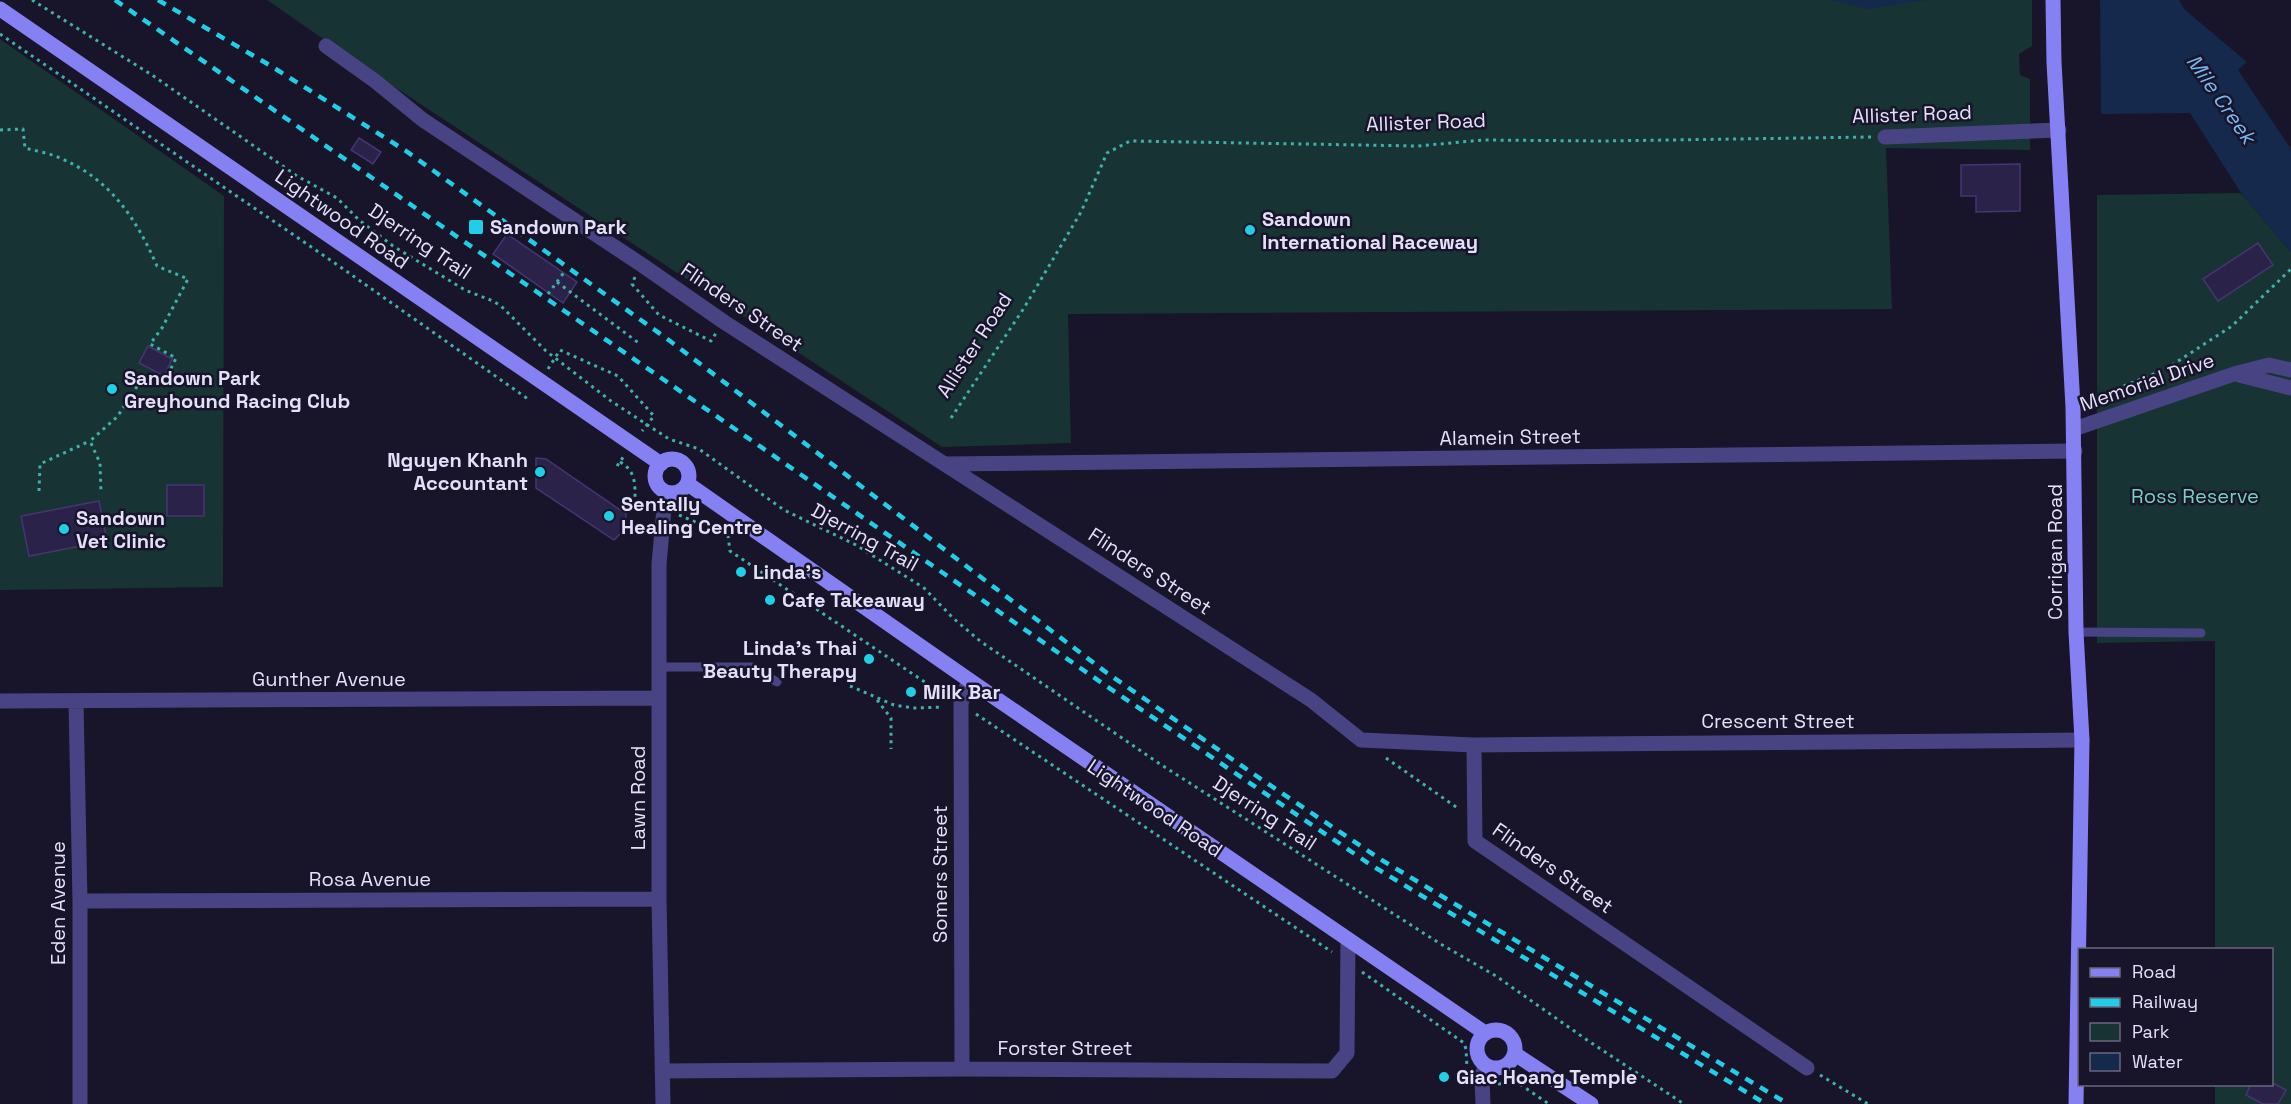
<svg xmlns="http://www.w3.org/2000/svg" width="2291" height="1104" font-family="'Space Grotesk',sans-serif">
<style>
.green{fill:#183333}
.water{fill:#15294c}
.building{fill:#2b2249;stroke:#443672;stroke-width:1.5}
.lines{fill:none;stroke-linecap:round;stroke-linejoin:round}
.path{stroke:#3eb1ad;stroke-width:3;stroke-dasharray:3 4.5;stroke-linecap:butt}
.service{stroke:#484483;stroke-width:9}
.minor{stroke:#484483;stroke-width:15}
.secondary{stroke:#8681f2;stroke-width:15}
.rail{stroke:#20cfe7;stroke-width:4.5;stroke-dasharray:9 8;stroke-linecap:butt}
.poi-dot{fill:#20cfe7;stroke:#181429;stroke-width:2}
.labels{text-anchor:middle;stroke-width:5;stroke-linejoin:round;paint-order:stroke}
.street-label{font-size:20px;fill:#e4e0fc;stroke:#181429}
.poi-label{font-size:20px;font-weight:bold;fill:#e4e0fc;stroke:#181429;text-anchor:start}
.park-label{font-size:20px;fill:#72d5bf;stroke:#181429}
.water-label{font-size:21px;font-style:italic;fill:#79b7f1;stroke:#181429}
</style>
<rect width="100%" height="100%" fill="#181429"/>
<!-- green -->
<path class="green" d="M267,0h1765v46l-13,8 1,21 10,4v71l-144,-2 6,161 -824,5 3,129 -129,4 -584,-384z
M0,39l224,157 -1,391 -223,3z
M2241,193l50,59v852h-76v-19l57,-1v-134l-57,-1v-308l-118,2v-448z"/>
<!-- water -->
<path class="water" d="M1831,0h96l-60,9z
M2100,0h79l5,9 63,53 -9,8 53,79v103l-50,-59 -51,-80 -89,1z"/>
<!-- building -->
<path class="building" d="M359,138l22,14 -8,12 -22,-14z
M2020,164v47l-44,1v-16h-15v-31z
M507,234l70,48 -14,21 -70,-49z
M2258,243l15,22 -55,36 -15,-22z
M148,346l24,13 -8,17 -25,-13z
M536,458l10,1 80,55v14l-12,12 -78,-52z
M167,485h37v31h-37z
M99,501l8,40 -78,15 -8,-40z
M2251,1084h24l11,6 -8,14h-15l-17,-9z"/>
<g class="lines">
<!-- path -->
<path class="path" d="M32,0l120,75 145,101 40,22 22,22 34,26 72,44 28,11 8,5 45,45 65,50 58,38 30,10 85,61 72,35 68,43 29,30 27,23 180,123 279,179 57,33 91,64 97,64
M0,34l339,232 189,133
M0,130l23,-1 2,19c11,3 24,5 35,10 50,21 76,60 97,108l31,13 -26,49 -12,16 26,14 -10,21 -6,1 -14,-7 -29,44 -27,24 10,22 1,30
M635,277l-3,7 27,31 52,26 5,-8
M557,282l83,62
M548,294l17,-23
M548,369l12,-19 58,26 36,40 -12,15
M2089,400l77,-31 66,-43 59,-57
M951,418l73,-110 57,-96 26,-59 23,-12 288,5 65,-6 119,1 269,-4
M620,462c16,9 15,22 15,38l16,5
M617,466l7,-10
M39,491l1,-27 50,-23
M679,515l49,21 2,15 217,146
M850,686l44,19 19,3 30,-1
M877,700l14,18v31
M976,714l356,238
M1386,758l73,51
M1362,972l102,71 2,6 1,19
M1820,1075l48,29
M1498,1084l20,-1 31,21"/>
<!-- service -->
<path class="service" d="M2076,632l125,1
M659,667h93l25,15"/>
<!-- minor -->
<path class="minor" d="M326,46l49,35 48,39 219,145 82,57 587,378 50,40 113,5 1,96 332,227
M1885,137l174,-7
M2239,375l52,13
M2074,429l160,-55 35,-9 22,5
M945,464l1130,-13
M0,701l659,-3
M76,701l4,200v203
M1474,745l608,-5
M80,901l579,-2
M962,1069l-1,-366 8,-23
M662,1071l300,-2 370,2 15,-18 1,-113
M663,1104l-4,-205v-335l5,-55 7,-15
M1483,1104l-1,-27 3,-11"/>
<!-- secondary -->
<path class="secondary" d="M2053,0l1,62 19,345 3,225 6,108 -6,364
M0,9l661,455
M655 476a17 17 0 1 1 34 0a17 17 0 1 1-34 0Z
M688,484l281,196 516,353
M1477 1049a19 19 0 1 1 38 0a19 19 0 1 1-38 0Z
M1515,1054l76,50"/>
<!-- rail -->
<path class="rail" d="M115,0l987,683 269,182 395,239
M158,0l113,66 135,85 264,190 437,332 151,104 122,82 408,245"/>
</g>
<!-- markers -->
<g class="poi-dot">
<rect x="468" y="219" width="16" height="16" rx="3"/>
<circle cx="1250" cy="230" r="6"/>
<circle cx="112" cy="389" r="6"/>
<circle cx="540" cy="472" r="6"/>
<circle cx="609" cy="516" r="6"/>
<circle cx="64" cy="529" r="6"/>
<circle cx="741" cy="572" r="6"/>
<circle cx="770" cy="600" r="6"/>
<circle cx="869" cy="659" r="6"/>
<circle cx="911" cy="692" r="6"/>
<circle cx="1444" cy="1077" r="6"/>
</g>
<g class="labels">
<!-- street labels -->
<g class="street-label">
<text transform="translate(1912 114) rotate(-2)" y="7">Allister Road</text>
<text transform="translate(1426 122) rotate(-2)" y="7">Allister Road</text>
<text transform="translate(342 219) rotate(35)" y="7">Lightwood Road</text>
<text transform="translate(420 241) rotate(34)" y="7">Djerring Trail</text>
<text transform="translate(742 307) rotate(34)" y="7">Flinders Street</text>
<text transform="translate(974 345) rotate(-57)" y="7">Allister Road</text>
<text transform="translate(2147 382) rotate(-19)" y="7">Memorial Drive</text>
<text transform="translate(1510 437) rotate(-1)" y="7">Alamein Street</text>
<text transform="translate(865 537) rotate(29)" y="7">Djerring Trail</text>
<text transform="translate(2055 552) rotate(-90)" y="7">Corrigan Road</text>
<text transform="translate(1150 571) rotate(33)" y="7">Flinders Street</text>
<text x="329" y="686">Gunther Avenue</text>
<text x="1778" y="728">Crescent Street</text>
<text transform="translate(638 798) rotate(-90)" y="7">Lawn Road</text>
<text transform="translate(1155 808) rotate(34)" y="7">Lightwood Road</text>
<text transform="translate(1265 813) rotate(33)" y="7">Djerring Trail</text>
<text transform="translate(1553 868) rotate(35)" y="7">Flinders Street</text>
<text transform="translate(940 874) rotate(-90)" y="7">Somers Street</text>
<text x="370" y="886">Rosa Avenue</text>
<text transform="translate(58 903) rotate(-90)" y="7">Eden Avenue</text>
<text x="1065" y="1055">Forster Street</text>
</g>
<!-- poi labels -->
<g class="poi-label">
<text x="1262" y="226">Sandown<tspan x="1262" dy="23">International Raceway</tspan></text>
<text x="490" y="234">Sandown Park</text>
<text x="124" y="385">Sandown Park<tspan x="124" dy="23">Greyhound Racing Club</tspan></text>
<text x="528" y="467" text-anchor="end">Nguyen Khanh<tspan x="528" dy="23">Accountant</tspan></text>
<text x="621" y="511">Sentally<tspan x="621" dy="23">Healing Centre</tspan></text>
<text x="76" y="525">Sandown<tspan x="76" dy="23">Vet Clinic</tspan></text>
<text x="753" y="579">Linda's</text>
<text x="782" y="607">Cafe Takeaway</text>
<text x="857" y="655" text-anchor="end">Linda's Thai<tspan x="857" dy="23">Beauty Therapy</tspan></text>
<text x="923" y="699">Milk Bar</text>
<text x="1456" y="1084">Giac Hoang Temple</text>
</g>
<!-- park labels -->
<g class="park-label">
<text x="2195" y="503">Ross Reserve</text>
</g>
<!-- water labels -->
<g class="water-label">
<text transform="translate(2221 99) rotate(55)" y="7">Mile Creek</text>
</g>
</g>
<!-- legend -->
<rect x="2078" y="948" width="195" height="138" fill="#181429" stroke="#6a667d" stroke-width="1.5"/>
<rect x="2090" y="968" width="30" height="9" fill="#8681f2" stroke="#6a667d" stroke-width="1.5"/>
<text x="2132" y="978" font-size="18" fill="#e4e0fc">Road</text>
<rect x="2090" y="998" width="30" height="9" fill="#20cfe7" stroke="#6a667d" stroke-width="1.5"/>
<text x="2132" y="1008" font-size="18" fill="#e4e0fc">Railway</text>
<rect x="2090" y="1023" width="30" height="18" fill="#183333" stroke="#6a667d" stroke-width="1.5"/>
<text x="2132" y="1038" font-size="18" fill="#e4e0fc">Park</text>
<rect x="2090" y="1053" width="30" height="18" fill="#15294c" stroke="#6a667d" stroke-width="1.5"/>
<text x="2132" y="1068" font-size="18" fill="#e4e0fc">Water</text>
</svg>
